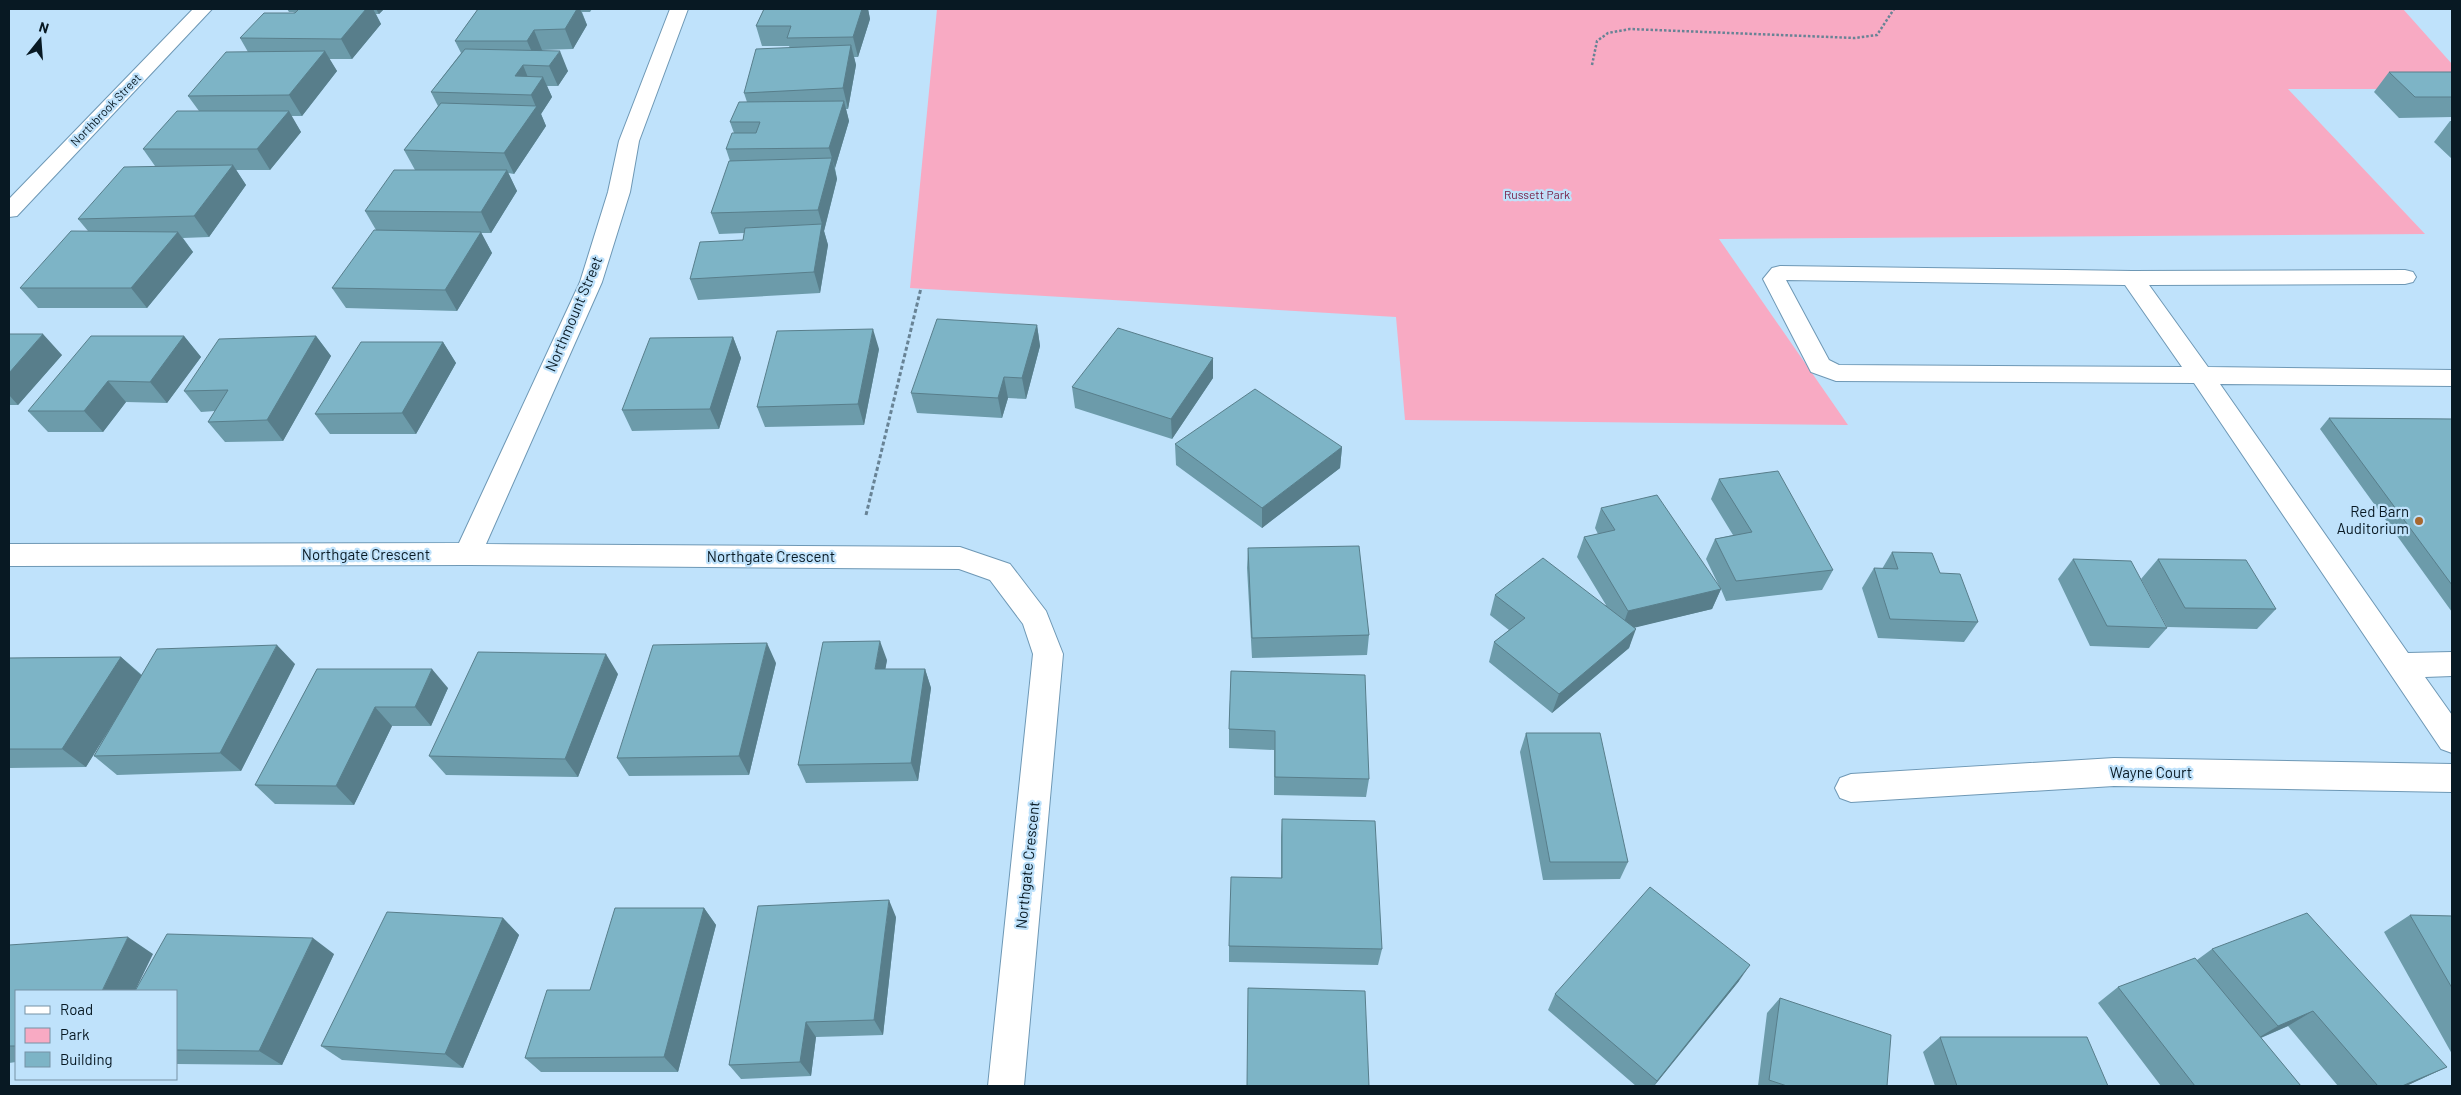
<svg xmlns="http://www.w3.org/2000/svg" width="2461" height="1095" font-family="Barlow,sans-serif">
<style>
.green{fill:#f8aac3}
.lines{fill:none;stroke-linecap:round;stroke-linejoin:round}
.minor-casing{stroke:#6e98b5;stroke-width:2}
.path-far1{stroke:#688395;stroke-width:2.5;stroke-dasharray:2.5 2;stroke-linecap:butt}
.path{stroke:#688395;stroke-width:3;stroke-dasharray:4 2.5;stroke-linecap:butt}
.minor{fill:#fff;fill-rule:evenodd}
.wall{fill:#6c9baa}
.shaded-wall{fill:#587e8b}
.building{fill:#7db4c6;stroke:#587e8b}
.poi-dot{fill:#a86830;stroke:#bfe2fb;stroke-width:2}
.labels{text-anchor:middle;stroke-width:4.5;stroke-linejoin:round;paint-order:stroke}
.far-street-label{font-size:12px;fill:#081923;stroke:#bfe2fb}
.far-park-label{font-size:12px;fill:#751b42;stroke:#bfe2fb}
.street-label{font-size:15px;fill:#081923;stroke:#bfe2fb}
.poi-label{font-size:15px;fill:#081923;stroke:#bfe2fb;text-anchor:end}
</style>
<rect width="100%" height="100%" fill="#bfe2fb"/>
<!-- green -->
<path class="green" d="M937,9h1466l49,55v25h-164l137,145 -706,5 129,186 -443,-5 -9,-103 -486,-29z"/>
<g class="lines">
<!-- minor casing -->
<g class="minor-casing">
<path id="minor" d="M193,9h19l-195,207 -8,1v-18z
M670,9h18l-49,132 -9,51 -28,90 -116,262 474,3 50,17 36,47 17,43 -39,432h-36l45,-432 -10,-30 -33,-44 -31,-11 -491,-4 -459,1v-22l450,-1 121,-261 28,-90 11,-51z
M1780,266l352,5 273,-1 8,2 3,5 -3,5 -8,2 -256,1 59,82 244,3v16l-232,-2 188,269 44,-1v24l-27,1 27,38v38l-11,-4 -247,-366 -358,-2 -25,-9 -48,-93 9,-11zM1786,280l339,5 57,82 -343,-2 -10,-5z
M2114,758l338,6v28l-338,-6 -263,16 -11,-4 -5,-10 5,-10 11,-4z"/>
</g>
<!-- path-far1 -->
<path class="path-far1" d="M1592,65l5,-24 11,-8 22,-4 225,9 22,-3 17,-26"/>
<!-- path -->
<path class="path" d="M866,515l55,-227"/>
<!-- minor -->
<use href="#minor" class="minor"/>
</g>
<!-- wall -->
<path class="wall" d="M287,9h97l-5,5h-3l5,10 -29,35h-23l8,12 -35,45h-11l10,16 -31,38h-34l10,15 -37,52 -26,1 10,14 -46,56h-109l-18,-20 68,-57 -10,-12 77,-53 -12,-17 56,-38 -11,-15 60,-44 -8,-14 55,-26h-6z
M478,9h114l-2,3h-8l5,13 -14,24 -31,1 26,21 -10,15h-11l5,11 -11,17 5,12 -32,48 -6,-1 9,18 -26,42h-10l11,20 -35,58 -111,-3 -14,-20 44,-58 -11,-19 50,-41 -11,-20 34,-44 -7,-14 30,-39 -6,-12z
M764,9h104l2,10 -12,38h-4l2,8 -8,44h-2l3,12 -14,47 2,11 -13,52 4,14 -8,48 -122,7 -8,-21 53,-39 1,-7 -25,1 -8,-21 19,-52 -4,-12 8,-16 -4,-11 17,-20 -3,-9 46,-45 -1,-2h-27l-6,-20z
M2389,72h63v45l-53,1 -25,-26z
M2450,121h2v38l-18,-17z
M1037,325l3,21 -14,53 -18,-1 -6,20 -85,-5 -6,-20z
M9,334l53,21 -44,50h-9z
M184,336l17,21 -34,46 -41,-1 -23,30h-55l-20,-21z
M316,336l15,20 -48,85 -58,1 -17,-20 7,-11 -14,1 -17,-21z
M733,337l8,21 -22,71 -87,2 -10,-21z
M443,342l13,21 -40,71h-86l-15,-20z
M879,349l-15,76 -99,2 -8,-20z
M1213,358v20l-41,61 -97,-31 -3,-21z
M2329,418l123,1v193l-132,-183z
M1175,444l167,3 -2,21 -78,60 -86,-63z
M1719,479l114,91 -11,20 -96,11 -5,-12 -9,20 -77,18 -6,21 -77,65 -63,-51 5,-20 15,-12 -19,-15 5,-20 111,10 -29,-48 7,-20 14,-3 -3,-6 6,-20 119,80 -14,-29 9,-20 18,-4 -22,-36z
M1248,548l121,87 -2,20 -115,3 -5,-90z
M1892,552l48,21 38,49 -14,20 -86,-4 -16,-50 12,-20 8,1z
M2073,559l94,69 -18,20 -59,-2 -32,-67z
M2158,559l118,50 -19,20 -90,-2 -26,-48z
M121,657l21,18 153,-11 -54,107 -124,4 -23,-19 13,-23 -21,34 -77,1v-110z
M887,660l-2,9h40l6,19 -13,93 -112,2 -8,-18z
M776,663l-27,112 -120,1 -12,-18z
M317,669l131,19 -17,38h-39l-38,79 -79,-1 -20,-19z
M1231,671l138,108 -3,18 -92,-2v-45l-45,-2v-19z
M618,674l-40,103 -132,-2 -17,-19z
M1526,733l102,129 -8,17 -77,1 -23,-128z
M1282,819l100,130 -4,16 -149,-3v-16l52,-68v-41z
M704,908l12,17 -38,147h-137l-16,-14 65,-68z
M2410,915l42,1v138l-68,-122z
M896,917l-13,118 -67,2 -5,39 -70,3 -12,-14z
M503,918l16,17 -56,133 -121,-8 -21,-14z
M9,945l144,9 -137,37v71l-7,1z
M2212,949l235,118 -41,19h-68l-50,-60 -27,12 40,48h-140l-63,-83 20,-16 79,-27z
M334,954l-52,111 -106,-1v-73z
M1739,981l-85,105h-18l-88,-76 7,-16z
M1780,998l107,88h-129l9,-73z
M1940,1037l168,49h-173l-12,-34z"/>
<!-- shaded-wall -->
<path class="shaded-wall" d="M366,9h7l8,15 -29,35 -11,-20z
M376,9h8l-5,5z
M577,9h3l7,16 -14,24 -8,-20z
M862,9h6l2,10 -12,38 -5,-20z
M534,30l8,20 -6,11 -9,-20z
M851,45l5,20 -8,44 -5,-21z
M325,51l12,20 -35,45 -13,-21z
M560,51l8,20 -10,15 -9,-20z
M523,65l8,20 -16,-9z
M543,77l9,20 -11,17 5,12 -32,48 -10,-21 32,-46 -5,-12z
M844,101l5,20 -14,47 -6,-20z
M289,111l12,21 -31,38 -13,-21z
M832,158l5,21 -13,52 4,14 -8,48 -6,-21 8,-48 -4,-14z
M233,165l13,20 -37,52 -15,-21z
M507,170l10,21 -26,42 -10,-21z
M178,232l15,20 -46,56 -16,-20z
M481,232l11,21 -35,58 -12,-21z
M1037,325l3,21 -14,53 -4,-21z
M873,329l6,20 -15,76 -6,-21z
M43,334l19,21 -44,50 -9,-10v-22z
M184,336l17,21 -34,46 -17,-21z
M316,336l15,20 -48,85 -16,-21z
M733,337l8,21 -22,71 -9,-20z
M443,342l13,21 -40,71 -14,-21z
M1213,358v20l-41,61 -1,-20z
M1004,377l4,21 -6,20 -4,-20z
M108,381l18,21 -23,30 -19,-21z
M1342,447l-2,21 -78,60v-20z
M1721,589l-9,20 -91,22 7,-20z
M1636,629l-7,19 -77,65 7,-19z
M880,641l7,19 -5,29 -7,-20z
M767,643l9,20 -27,112 -10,-19z
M277,645l18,19 -54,107 -21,-18z
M606,654l12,20 -40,103 -13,-18z
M121,657l21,19 -56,91 -24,-18z
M432,669l16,19 -17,38 -16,-19z
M925,669l6,19 -13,93 -7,-18z
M375,707l17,19 -38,79 -18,-19z
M889,900l7,17 -13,118 -9,-15z
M704,908l12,17 -38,147 -14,-15z
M503,918l16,17 -56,133 -18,-14z
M128,937l25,17 -18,37h-33z
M313,938l21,16 -52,111 -23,-14z
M1750,965l-11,16 -85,105 3,-5z
M2313,1011l-25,15 -35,15 25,-15z
M806,1022l10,15 -5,39 -11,-14z
M2447,1067l-41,19h-4z"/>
<!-- building -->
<path class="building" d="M299,9h67l-25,30 -101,-1 24,-25h31z
M478,9h99l-12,20 -31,1 -7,11h-72z
M764,9h98l-9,28 -66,1 4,-12h-35z
M851,45l-8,43 -99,5 12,-44z
M465,49l95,2 -11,15 -26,-1 -8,11 28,1 -12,18 -100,-3z
M325,51l-36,44 -101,1 38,-44z
M2389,72h63v25h-37z
M844,101l-15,47 -103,1 6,-16h24l4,-11h-30l9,-20z
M441,103l96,3 -33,47 -100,-3z
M177,111h112l-32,38h-114z
M832,158l-14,52 -107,3 18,-52z
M233,165l-39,51 -116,3 46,-52z
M394,170h113l-26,42 -116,-1z
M822,224l-8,48 -124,7 10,-37 43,-2 2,-12z
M374,230l107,2 -36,58 -113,-2z
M71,231l107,1 -47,56h-111z
M937,319l100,6 -15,53 -18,-1 -6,21 -87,-5z
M1118,328l95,30 -42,61 -99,-32z
M873,329l-15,75 -101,3 20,-76z
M9,334h34l-34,39z
M91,336h93l-34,46 -42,-1 -24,30h-56z
M316,336l-49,84 -59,2 20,-32 -44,1 35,-52z
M733,337l-23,72 -88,1 28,-72z
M361,342h82l-41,71 -87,1z
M1255,389l87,58 -80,61 -87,-64z
M2329,418l123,1v166z
M1778,471l55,99 -97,11 -21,-42 37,-7 -33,-53z
M1657,495l64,94 -93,22 -44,-74 31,-7 -14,-22z
M1359,546l10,89 -117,3 -4,-90z
M1892,552l40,1 8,20 20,1 18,48 -88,-3 -16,-51 24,1z
M1543,558l93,71 -77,65 -65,-52 31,-24 -30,-23z
M2073,559l58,2 36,67 -60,-2z
M2158,559l88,1 30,49 -91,-1z
M880,641l-5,28h50l-14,94 -113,2 25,-123z
M767,643l-28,113 -122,2 36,-113z
M277,645l-57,108 -126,3 63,-107z
M478,652l128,2 -41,105 -136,-3z
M121,657l-59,92h-53v-91z
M317,669h115l-17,38h-40l-39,79 -81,-1z
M1231,671l134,4 4,104 -94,-2v-46l-46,-2z
M1526,733h74l28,129h-78z
M1282,819l93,2 7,128 -153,-3 2,-69 51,1z
M1650,887l100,78 -93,116 -102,-87z
M889,900l-15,120 -68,2 -6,40 -71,3 29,-159z
M615,908h89l-40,149 -139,1 22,-68h43z
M387,912l116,6 -58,136 -124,-8z
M2307,913l140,154 -45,19h-24l-65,-75 -35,15 -66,-77z
M2410,915l42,1v72z
M167,934l146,4 -54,113 -83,-1v-59h-41z
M128,937l-26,54h-86v55h-7v-101z
M2195,958l106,128h-106l-77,-99z
M1248,988l117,3 4,95h-122z
M1780,998l111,37 -4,51h-100l-18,-6z
M1940,1037h147l21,49h-151z"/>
<!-- markers -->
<circle class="poi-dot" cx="2419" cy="521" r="5"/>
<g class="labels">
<!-- far-street labels -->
<g class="far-street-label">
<text transform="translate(106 110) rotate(-46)" y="4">Northbrook Street</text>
</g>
<!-- far-park labels -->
<g class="far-park-label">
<text x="1537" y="199">Russett Park</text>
</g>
<!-- street labels -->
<g class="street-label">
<text transform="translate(574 314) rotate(-67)" y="5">Northmount Street</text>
<text x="366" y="560">Northgate Crescent</text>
<text x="771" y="562">Northgate Crescent</text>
<text x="2151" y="778">Wayne Court</text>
<text transform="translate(1028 865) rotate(-84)" y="5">Northgate Crescent</text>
</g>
<!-- poi labels -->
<g class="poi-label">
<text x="2409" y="517">Red Barn<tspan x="2409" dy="17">Auditorium</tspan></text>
</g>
</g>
<!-- border -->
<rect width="2461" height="1095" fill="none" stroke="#081923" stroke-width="20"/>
<!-- legend -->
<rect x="15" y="990" width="162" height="90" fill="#bfe2fb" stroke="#7692a5"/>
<rect x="25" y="1006" width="25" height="8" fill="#ffffff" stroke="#7692a5"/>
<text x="60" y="1015" font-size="15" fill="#081923">Road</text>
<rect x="25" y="1028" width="25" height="15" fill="#f8aac3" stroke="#7692a5"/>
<text x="60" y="1040" font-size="15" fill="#081923">Park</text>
<rect x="25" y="1052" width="25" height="15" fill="#7db4c6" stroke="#7692a5"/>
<text x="60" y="1065" font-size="15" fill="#081923">Building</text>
<!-- north arrow -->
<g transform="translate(40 40) rotate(17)" stroke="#bfe2fb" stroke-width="4" paint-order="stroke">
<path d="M0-4L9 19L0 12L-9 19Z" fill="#081923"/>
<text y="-8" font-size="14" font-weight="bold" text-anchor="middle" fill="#081923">N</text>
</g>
</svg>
